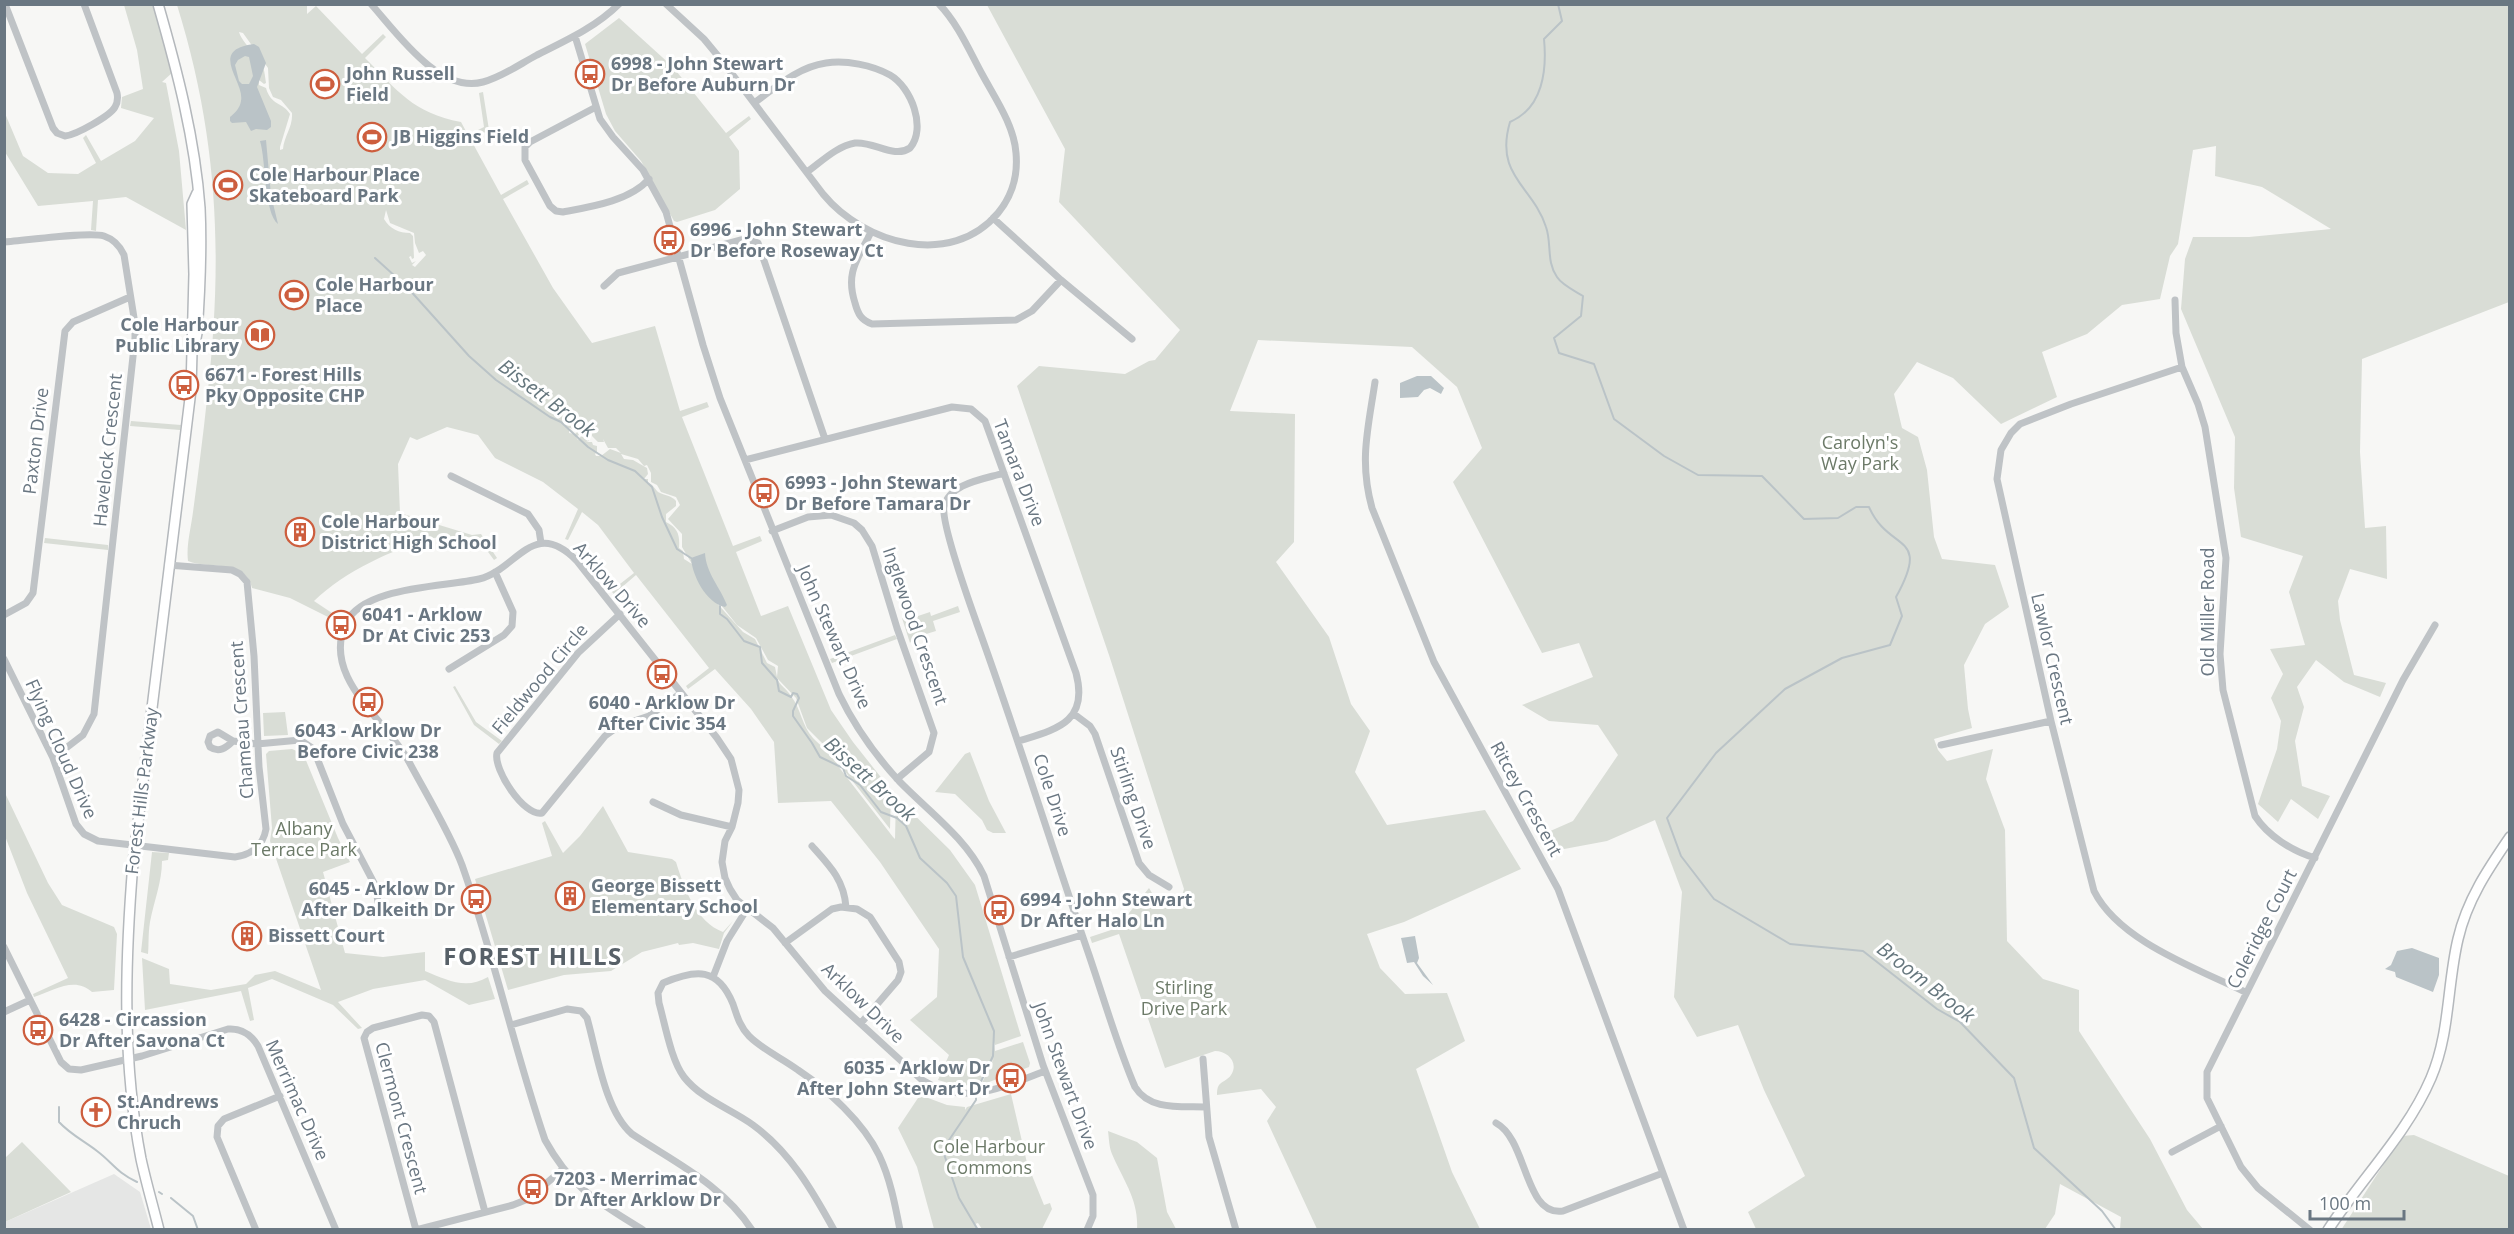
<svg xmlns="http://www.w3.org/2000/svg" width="2514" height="1234" font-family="'Open Sans',sans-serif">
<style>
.built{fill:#e5e6e5}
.green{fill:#d9ddd6;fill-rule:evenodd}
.water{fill:#bac3c7;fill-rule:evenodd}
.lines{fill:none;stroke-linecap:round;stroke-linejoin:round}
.stream{stroke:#bac3c7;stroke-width:2}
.secondary-casing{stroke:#b4b8bc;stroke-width:12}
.street{stroke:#bfc3c6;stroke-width:7}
.secondary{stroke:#fff;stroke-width:9}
.labels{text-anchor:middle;stroke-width:6;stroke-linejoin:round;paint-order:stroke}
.poi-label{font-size:18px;font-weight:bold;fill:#6a7782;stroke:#fff;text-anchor:start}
.street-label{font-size:18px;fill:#6a7782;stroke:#fff}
.park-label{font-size:18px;fill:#6c7a68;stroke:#fff}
.water-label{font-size:20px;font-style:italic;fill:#66777e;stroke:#fff}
.district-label{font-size:24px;font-weight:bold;letter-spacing:1.5px;fill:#576068;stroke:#fff}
</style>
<rect width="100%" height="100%" fill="#f7f7f5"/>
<!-- built -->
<path class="built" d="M114,1174l26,18 11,37h-146v-7z"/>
<!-- green -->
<path class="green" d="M124,5h28l11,27 10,40 -11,10 4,1 13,68 7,79 -60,-33 -28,3 -2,31 -5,-1 2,-29 -55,5 -33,-54 -1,-41 19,45 25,17 30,1 18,-11 -13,-25 3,-3 15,26 34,-20 19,-23 -33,-10 1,-11 21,-8 -6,-39z
M177,5h130v9l9,-8 46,48 21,-20 3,3 -21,21c33,33 48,55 96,64l7,13 16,-8 -5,-34 4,-1 6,38 -18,10 30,55 26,-15 2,4 -26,15 50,89 39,55 63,-17 25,85 27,-9 2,5 -27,10 51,129 27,-10 2,5 -26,11 25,64 27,-10 43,104 22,32 38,48 -1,39 -50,-64 -4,-8 -29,-29 -11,-30 -19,-20c2,7 10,11 14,18 10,13 11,30 22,42 8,9 21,16 25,28l55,71 2,2 1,-42 54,53 25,35 46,151 -26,9 -1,-3 1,9 28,-9 7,21 -1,4 -48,18 13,-27 -15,26 -20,2 -21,-6 11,-25 -39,-35 27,-23 2,-48 -59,-87 -49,-61 -53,2 -4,-61 -23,-33 -36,-40 -27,20 -2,-3 23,-18 -73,-93 -22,19 -3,-3 23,-18 -36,-48 -16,-13 -14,28 -3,-1 13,-30 -35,-27 -48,-24 -17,-23 -31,-8 -30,13 -7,-3 -12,27 2,49 72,22 9,-1 16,24 -3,2 -17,-23c-13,1 -30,-2 -43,1 -41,11 -89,33 -120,63l24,16 -2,4 -46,-23 -38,-10c-6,-30 -42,-18 -64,-27 -2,-15 3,-33 5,-49 5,-37 10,-75 14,-113 16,-139 12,-259 -30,-394zM239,32l4,1 25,35 1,20 4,9 8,3 11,13c1,14 -8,23 -9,36l-3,1v-3l10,-33c-7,-12 -19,-8 -24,-26l-7,-3v-5l5,4 2,-1c-1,-5 -1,-11 -3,-15 -5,-13 -21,-25 -24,-36zM386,210l4,13 24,10 1,10 4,10 4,-2 3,4 -11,12 -3,-2 4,-4 -4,2 -3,-6 2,-1 1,3 2,-1 -1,-22 -3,-3c-11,0 -20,-4 -26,-14zM566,414l13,11 5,1 3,4 5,1v5l6,6h6l-1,-3 5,9h8l5,5 -11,-4 -9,7h-5l-1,-2 2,-2v-6l-4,-1 -1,-3h-6l3,-1 -2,-6 -4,-1 -5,6 -2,-3 4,-3v-5l-5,5 -6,-1v-5l5,1 -1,-6 -5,-2zM621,454l17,5 6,7 3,-1 4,8v9l6,3 4,7 15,5 4,8 -12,14 14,15v13l10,17 -8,-5 -1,-8 -4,-3c1,-13 -1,-20 -13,-26v-8l10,-8v-5c-5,-6 -11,-5 -18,-9 -4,-4 -5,-8 -10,-9v-4h-4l4,-5 -1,-6 -14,-8 -9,-1zM715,601l6,4 16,20 19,13 12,22 10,6 -1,11 -2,-10 -8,-4 -12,-24 -12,-7z
M987,5h1522v297l-147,57 -2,93 5,76 21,-2 1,53 -37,-10 -12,32 2,19 14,55 32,8 -6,14 -36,-15 -28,-22 -19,27 7,20 -9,34 7,45 28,10 -12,23 -27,-20 -13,23 -20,-18 19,-55 4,-28 -10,-23 12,-24 -13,-25 35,-4 -16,-53 14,-36 -62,-19 -7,-49 1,-51 -54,-128 4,-50 8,-22h56l82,-8 -69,-42 -47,-11 1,-30 -23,4 -15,94 -8,12 -10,43 -38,6 -35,29 -45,18 15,45 -56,27 -48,-46 -36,-16 -23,32 8,34 16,9 9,33 7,67 8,22 53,6 14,42 -24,17 -21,41 4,44 4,19 -38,11 4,11 9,11 46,-12 -7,30 19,51 2,111 36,38 36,11v41l71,108 37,71 16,19h-83l1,-12 -61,-33 -5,30 -10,15h-289l-8,-17 57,-36 -41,-86 -26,-65 -41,12 -23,-40 8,-105 -27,-72 -48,21 -59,11 -9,-16 34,-15 45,-66 -20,-30 -49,-4 -27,-16 71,-28 -14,-34 -37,10 -89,-171 29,-34 -25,-61 -45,-40 -154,-7 -28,71 65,3 -1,128 -18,20 53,75 22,67 19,27 -15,41 32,53 98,-15 36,59 -117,53 -37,12 13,34 25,26 42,-1 18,48 -49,28 36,103 28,57h-163l-50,-108 9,-14 -15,-18 -44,6c0,-4 0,-7 2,-10 3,-4 9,-5 12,-10 8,-12 -3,-24 -16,-24l-50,17 -46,-134 -27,9 -2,-6 27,-9 32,-40 9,15 9,4 13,-5 4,-13 -75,-234 -92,-269 22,-20 86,8 24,-13 6,-1 25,-30 -121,-128 6,-53z
M619,18l54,49 53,66 23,-17 2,3 -22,18 10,14 1,38 -25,21 -38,12 -3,-1 -33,-60 -26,-30 -9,-17 -21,-70z
M131,421l50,4 -1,5 -50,-4z
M45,538l63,7v5l-64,-7z
M958,606l2,6 -27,9 3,10 -23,7 -3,5 -8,-25 4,2 24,-8 1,4z
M895,635l2,4 -65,24 -2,-4z
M455,686l21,36 26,19 -3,3 -25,-19 -21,-38z
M285,712l3,23 -24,1 -1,-23z
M292,749l7,3 6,6 33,80 12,24 -27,10 22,81 38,4 42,-5v19c22,9 41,19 63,6l7,22 -26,6 -44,-25 -52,9 -35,13 24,26 -4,1 -25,-24 -61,-26 -24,9 6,32 -4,1 -9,-30 -96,19 -3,-52 27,11 1,15 41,6 35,-6 9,-9 20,-4 46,19 -51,-149 2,-13 -6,-74 3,-3z
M970,752l19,49 17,32h-13l-6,-3 -5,-10 -27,-26 -20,-2 30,-38z
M5,793l43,90 14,22 52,22 3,7 -3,56 -22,2c-17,-16 -38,-2 -58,5l-1,-3 35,-16 -41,-85 -22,-57z
M603,806l25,46 44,7 4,3c8,26 20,60 47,70l10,-11 -9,12 -5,16 -26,-6 -14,2 -1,-2 -36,9 -31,19 -47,4 -56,15 -33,-111 77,-23 -10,-33 3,-2 18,32 17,-17z
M152,852l17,1 -1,7 -6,1c0,21 -8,40 -12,61 -2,12 -1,22 -2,32l-7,-2z
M1011,1094l16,69 17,42 6,-2 2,6 -10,20h-60l-4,-6 -3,1 3,5h-44l-17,-62 -19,-39 22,-33 27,10 18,2v3l2,-3z
M1108,1131l29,11 20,16 10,54 9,17h-39c2,-29 -14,-49 -25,-75 -3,-7 -3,-16 -4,-23z
M2414,1135l95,41v53l-168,1 61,-94z
M22,1142l49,50 -66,30v-64z"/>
<!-- water -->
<path class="water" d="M254,44l5,3 7,16 -9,24 14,34v6l-4,3 -11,-1 -5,2 -5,-9 -14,1 -2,-2v-4c5,-4 10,-9 11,-16 4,-20 -34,-51 13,-57zM245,56l4,1 4,19 -4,8h-7l-3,-3 -4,-16 3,-5z
M266,140l5,55 7,29c-14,-11 -12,-64 -18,-83z
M1417,376h14l13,12 -3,6 -11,-6 -6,2 -6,7 -18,1v-15z
M705,553c1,20 15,34 22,52l-2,2c-19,-4 -33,-32 -34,-49z
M1415,936l4,22 -2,5 16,22 -10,-9 -9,-14 -7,1 -6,-25z
M2412,948l27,10v17l-6,17 -37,-15 -1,-5 -10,-3 6,-4 6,-14z"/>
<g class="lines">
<!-- stream -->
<path class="stream" d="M1558,4l4,17 -18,18c3,31 -1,69 -34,83 -16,54 23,64 36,105 6,17 0,34 11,50 5,8 18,14 26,19l-2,20 -27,22 5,15 35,11 20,55 50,37 34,19 64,1 42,43 34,-1 18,-11h13c20,46 63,25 27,90l6,19 -12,29 -48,13 -57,31 -69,64 -49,65 14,38 33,43 76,45 73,7 74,58 23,13 54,56 20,70 68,63 14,19
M375,258l32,29 62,69 27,24 54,37 11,5 27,25 20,13 27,11 17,16 10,30 15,32 14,9
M720,606v8l7,5 17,22 16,6 2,16 15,17 2,11 12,6 2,-4 4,1 2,4 -6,13v5l19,27 8,14 23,11 3,8 14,9 21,27 16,6 9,8 14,32 27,25 9,13 7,61 31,74 -1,25 -16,34
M59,1107v15c11,12 25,19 38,29 16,12 19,21 40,31
M945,1146l31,-46v-4
M944,1154l15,44 19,32
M159,1192l3,2
M171,1198l22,18 5,14"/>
<!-- secondary casing -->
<g class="secondary-casing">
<path id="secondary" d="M158,4c19,66 37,135 42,204 2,42 0,83 -3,125l-2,10
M159,1230c-6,-24 -13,-48 -18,-71 -19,-98 -16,-198 -8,-296l58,-473 3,-116 -2,-70 5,-11
M2328,1230c33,-51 79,-96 103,-152 19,-44 16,-93 27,-139 9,-39 30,-70 52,-102"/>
</g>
<!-- street -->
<path class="street" d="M5,4l48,124 4,5 8,3c11,-1 45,-20 50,-29 3,-5 3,-9 2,-14l-33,-89
M371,4c26,29 68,90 112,78 19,-5 37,-18 54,-27 28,-14 59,-28 82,-51
M666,4l38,35 19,23 100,132c41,50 128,75 175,19 14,-17 20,-38 18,-60 -2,-28 -21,-55 -34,-79 -13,-24 -24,-50 -43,-70
M575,36l25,83 13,18 30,33 23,42 37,133 17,53 119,296c15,31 37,62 60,87 29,30 67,57 85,95l59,189 50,130v21l-6,14
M754,103c22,-16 44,-36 72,-40 20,-3 46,2 64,12 21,12 37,53 20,73 -16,11 -36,-7 -55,-5 -18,3 -34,19 -48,29
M596,107l-66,35 -5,5v13l25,46 6,5 7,1c27,-5 67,-11 86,-33
M993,218l68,62 71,59
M871,232c-13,27 -26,40 -16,71 3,11 6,17 17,21l144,-4 16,-9 29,-31
M4,242c20,-1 85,-11 100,-6 9,3 16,10 20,19l11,69v14l-41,376 -11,21 -30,23
M604,286l14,-13 123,-33 6,-1 11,4 67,196
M2175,300l1,33 6,34 16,37 7,23 21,131 -6,96 3,36 32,126c13,20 37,35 60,42
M2182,367l-111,37 -51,20 -9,9 -10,17 -4,29 54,242 43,170c25,50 102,77 151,101
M1375,382c-7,47 -16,79 -3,126l62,154 124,227 126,341
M745,460l207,-53 19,2 14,12 91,252c13,49 -19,56 -57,68
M1004,473c-19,6 -55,10 -60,34 -3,17 26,97 33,117 40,110 74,221 112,331 15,44 28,90 46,132 15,24 46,19 70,20
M451,476l77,38 11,16 2,13
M772,531l36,-14 23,-2 23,8 8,7 10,16 25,82 37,105 -5,19 -32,27
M620,614l-42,39 -81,100c-4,16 27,64 45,60l63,-77 14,-10 30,-10 32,-23
M4,615l22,-12 7,-10 32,-262 8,-9 57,-25
M4,659l49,99 23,66 8,10 14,7 137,16c16,-2 28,-11 31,-28l-7,-62 -5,-111 -7,-74 -7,-8 -8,-4 -64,-5
M449,669l55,-34 8,-9 1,-14 -18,-40
M1074,714l16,12 5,8 44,129 10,12 20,12
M233,741c-7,7 -14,12 -23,6l-2,-5 2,-6 8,-4 15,9 24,3 43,-4 12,8 5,10 26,66 32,61 3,17
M1941,745l110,-24
M653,802l28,13 51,12
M812,846c18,20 32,34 34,61
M785,943l47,-34 9,-2 16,2 13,8 29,45 2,10 -3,8 -37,43
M4,947l57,115 8,7 12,1 61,-14 86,-27c14,-1 23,5 30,17l78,184
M1009,957l73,-22
M713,977l14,-36 20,-32
M4,1012l26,-12
M511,1025l56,-16 14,2 6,7c10,35 18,93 45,116 42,28 91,51 120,96
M1203,1059l6,78 27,93
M1496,1123c32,17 28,94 67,88l100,-38
M2172,1152l49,-26
M256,1230l-39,-93 1,-11 6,-7 56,-23
M416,1230l-52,-192 3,-6 6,-4 49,-13 7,1 5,6 51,190
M416,1230l97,-25 15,-6 34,-29
M643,1230c-46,-29 -71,-41 -98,-90 -31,-91 -51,-185 -83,-275 -12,-32 -37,-73 -54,-105 -23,-41 -87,-83 -62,-137 17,-37 99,-36 133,-44 38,-9 54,-63 98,-18l140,177 14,21 8,31 -1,13 -6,24 -7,14 -3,21 3,16 5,11 7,11 36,28 52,63 97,89c42,27 81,7 123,-9
M834,1230c-22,-40 -44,-78 -81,-105 -22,-16 -52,-26 -69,-48 -13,-17 -19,-53 -25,-74l-1,-10 5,-10c33,-14 55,-16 70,21 4,12 7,23 16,32 14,14 33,22 49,34 30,20 65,52 81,85 11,23 16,49 21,75
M2310,1230l-52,-42 -17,-21 -34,-69v-26l196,-392 32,-55"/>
<!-- secondary -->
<use href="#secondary" class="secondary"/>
</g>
<!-- icons -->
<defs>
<g id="bus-ring" transform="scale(1.5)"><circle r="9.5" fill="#fff" stroke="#cd5e3e" stroke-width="1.5"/><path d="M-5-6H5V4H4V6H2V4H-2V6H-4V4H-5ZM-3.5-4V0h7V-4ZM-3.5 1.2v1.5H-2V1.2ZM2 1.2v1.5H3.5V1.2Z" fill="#cd5e3e"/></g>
<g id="stadium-ring" transform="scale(1.5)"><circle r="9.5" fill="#fff" stroke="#cd5e3e" stroke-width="1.5"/><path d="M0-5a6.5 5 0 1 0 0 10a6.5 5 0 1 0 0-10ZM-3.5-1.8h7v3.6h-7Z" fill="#cd5e3e"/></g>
<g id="library-ring" transform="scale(1.5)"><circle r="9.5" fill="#fff" stroke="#cd5e3e" stroke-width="1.5"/><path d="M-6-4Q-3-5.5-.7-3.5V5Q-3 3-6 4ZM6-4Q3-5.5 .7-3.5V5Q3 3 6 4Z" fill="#cd5e3e"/></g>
<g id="building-ring" transform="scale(1.5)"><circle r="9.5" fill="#fff" stroke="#cd5e3e" stroke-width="1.5"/><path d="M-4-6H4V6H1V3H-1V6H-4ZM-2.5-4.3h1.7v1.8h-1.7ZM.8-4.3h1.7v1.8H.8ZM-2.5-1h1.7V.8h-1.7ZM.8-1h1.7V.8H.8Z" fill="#cd5e3e"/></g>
<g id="church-ring" transform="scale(1.5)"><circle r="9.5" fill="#fff" stroke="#cd5e3e" stroke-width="1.5"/><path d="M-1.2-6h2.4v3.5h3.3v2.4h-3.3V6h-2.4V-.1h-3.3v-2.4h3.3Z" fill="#cd5e3e"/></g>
</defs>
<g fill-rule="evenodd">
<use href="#bus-ring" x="590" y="74"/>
<use href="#stadium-ring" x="325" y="84"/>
<use href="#stadium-ring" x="372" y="137"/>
<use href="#stadium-ring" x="228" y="185"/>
<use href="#bus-ring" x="669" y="240"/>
<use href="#stadium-ring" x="294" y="295"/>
<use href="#library-ring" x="260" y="335"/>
<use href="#bus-ring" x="184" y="385"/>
<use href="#bus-ring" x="764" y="493"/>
<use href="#building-ring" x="300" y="532"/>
<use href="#bus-ring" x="341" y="625"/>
<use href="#bus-ring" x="662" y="674"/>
<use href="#bus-ring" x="368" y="702"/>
<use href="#building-ring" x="570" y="896"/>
<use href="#bus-ring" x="476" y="899"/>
<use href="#bus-ring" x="999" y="910"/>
<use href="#building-ring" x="247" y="936"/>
<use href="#bus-ring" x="38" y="1030"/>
<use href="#bus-ring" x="1011" y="1078"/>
<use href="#church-ring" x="96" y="1112"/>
<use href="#bus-ring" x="533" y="1189"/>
</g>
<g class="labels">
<!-- poi labels -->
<g class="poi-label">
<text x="611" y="70">6998 - John Stewart<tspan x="611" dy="21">Dr Before Auburn Dr</tspan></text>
<text x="346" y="80">John Russell<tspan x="346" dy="21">Field</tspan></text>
<text x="393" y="143">JB Higgins Field</text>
<text x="249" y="181">Cole Harbour Place<tspan x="249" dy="21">Skateboard Park</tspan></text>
<text x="690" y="236">6996 - John Stewart<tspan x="690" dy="21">Dr Before Roseway Ct</tspan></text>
<text x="315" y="291">Cole Harbour<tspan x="315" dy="21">Place</tspan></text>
<text x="239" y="331" text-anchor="end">Cole Harbour<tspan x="239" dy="21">Public Library</tspan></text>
<text x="205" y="381">6671 - Forest Hills<tspan x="205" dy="21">Pky Opposite CHP</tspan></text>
<text x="785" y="489">6993 - John Stewart<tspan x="785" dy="21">Dr Before Tamara Dr</tspan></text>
<text x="321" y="528">Cole Harbour<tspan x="321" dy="21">District High School</tspan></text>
<text x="362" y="621">6041 - Arklow<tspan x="362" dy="21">Dr At Civic 253</tspan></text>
<text x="662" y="709" text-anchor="middle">6040 - Arklow Dr<tspan x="662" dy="21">After Civic 354</tspan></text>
<text x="368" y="737" text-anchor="middle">6043 - Arklow Dr<tspan x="368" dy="21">Before Civic 238</tspan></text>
<text x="591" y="892">George Bissett<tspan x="591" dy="21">Elementary School</tspan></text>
<text x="455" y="895" text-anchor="end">6045 - Arklow Dr<tspan x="455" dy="21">After Dalkeith Dr</tspan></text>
<text x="1020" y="906">6994 - John Stewart<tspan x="1020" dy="21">Dr After Halo Ln</tspan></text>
<text x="268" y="942">Bissett Court</text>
<text x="59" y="1026">6428 - Circassion<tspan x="59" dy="21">Dr After Savona Ct</tspan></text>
<text x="990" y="1074" text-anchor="end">6035 - Arklow Dr<tspan x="990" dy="21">After John Stewart Dr</tspan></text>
<text x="117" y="1108">St.Andrews<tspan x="117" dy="21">Chruch</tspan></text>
<text x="554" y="1185">7203 - Merrimac<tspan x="554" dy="21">Dr After Arklow Dr</tspan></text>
</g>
<!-- street labels -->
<g class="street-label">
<text transform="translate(36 441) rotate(-83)" y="6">Paxton Drive</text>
<text transform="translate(108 450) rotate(-84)" y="6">Havelock Crescent</text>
<text transform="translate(1019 473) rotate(69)" y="6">Tamara Drive</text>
<text transform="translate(612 585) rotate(49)" y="6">Arklow Drive</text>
<text transform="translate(2208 612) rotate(-90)" y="6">Old Miller Road</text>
<text transform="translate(915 626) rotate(71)" y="6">Inglewood Crescent</text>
<text transform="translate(834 637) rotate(66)" y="6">John Stewart Drive</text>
<text transform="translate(2052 659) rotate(77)" y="6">Lawlor Crescent</text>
<text transform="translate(540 679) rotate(-50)" y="6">Fieldwood Circle</text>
<text transform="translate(242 720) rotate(-94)" y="6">Chameau Crescent</text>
<text transform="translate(61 749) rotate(66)" y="6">Flying Cloud Drive</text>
<text transform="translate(142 791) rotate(-83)" y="6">Forest Hills Parkway</text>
<text transform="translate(1052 795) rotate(72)" y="6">Cole Drive</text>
<text transform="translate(1133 798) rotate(71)" y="6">Stirling Drive</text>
<text transform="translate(1526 799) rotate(61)" y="6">Ritcey Crescent</text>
<text transform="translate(2262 929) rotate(-63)" y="6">Coleridge Court</text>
<text transform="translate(863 1003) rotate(44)" y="6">Arklow Drive</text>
<text transform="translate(1065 1076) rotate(70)" y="6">John Stewart Drive</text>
<text transform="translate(297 1100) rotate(66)" y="6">Merrimac Drive</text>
<text transform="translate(401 1118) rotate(75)" y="6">Clermont Crescent</text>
</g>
<!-- park labels -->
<g class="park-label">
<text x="1860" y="449">Carolyn's<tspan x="1860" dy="21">Way Park</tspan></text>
<text x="304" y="835">Albany<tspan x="304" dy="21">Terrace Park</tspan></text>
<text x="1184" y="994">Stirling<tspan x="1184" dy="21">Drive Park</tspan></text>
<text x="989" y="1153">Cole Harbour<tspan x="989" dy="21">Commons</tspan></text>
</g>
<!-- water labels -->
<g class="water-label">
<text transform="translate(547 398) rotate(37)" y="7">Bissett Brook</text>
<text transform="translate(870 779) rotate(42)" y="7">Bissett Brook</text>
<text transform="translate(1926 982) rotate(38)" y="7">Broom Brook</text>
</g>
<!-- district labels -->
<g class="district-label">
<text x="533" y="965">FOREST HILLS</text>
</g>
</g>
<!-- border -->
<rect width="2514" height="1234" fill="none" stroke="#6a7782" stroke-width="12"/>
<!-- scale -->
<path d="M2310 1210v9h94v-9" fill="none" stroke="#6a7782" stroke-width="3"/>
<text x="2319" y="1210" font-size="18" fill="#6a7782" stroke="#ffffff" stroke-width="4.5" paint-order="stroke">100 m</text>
</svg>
